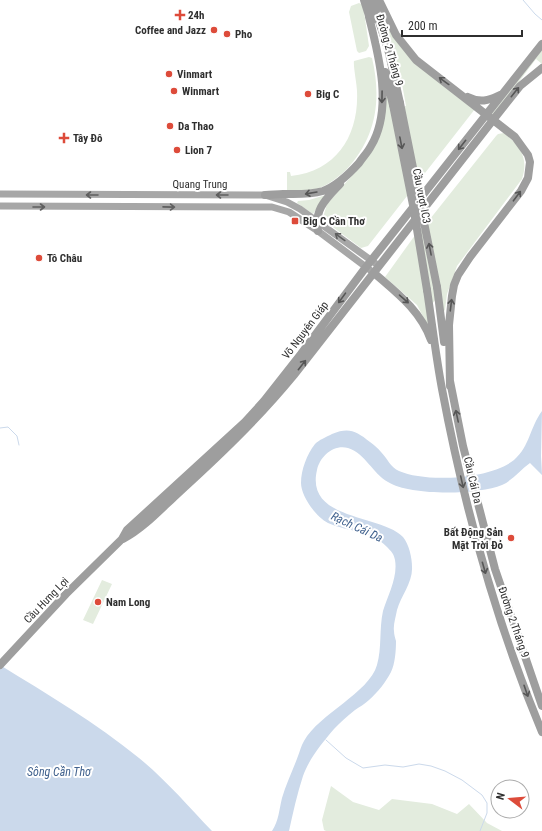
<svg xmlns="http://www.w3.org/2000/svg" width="542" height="831" font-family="'Roboto Condensed',sans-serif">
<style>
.green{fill:#e3ecde}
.water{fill:#cbd9eb}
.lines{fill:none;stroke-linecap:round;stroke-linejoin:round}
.stream{stroke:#cbd9eb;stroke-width:1}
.primary{stroke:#a7a7a7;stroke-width:7}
.trunk{stroke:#9e9e9e;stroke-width:8}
.trunk-bridge{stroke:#9e9e9e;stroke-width:8}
.oneway{stroke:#565656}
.oneway2{stroke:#5f5f5f}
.poi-dot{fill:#dd4b3a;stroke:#fff;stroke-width:1.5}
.labels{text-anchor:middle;stroke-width:4;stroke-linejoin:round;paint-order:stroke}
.poi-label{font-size:11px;font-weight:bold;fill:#2f2f2f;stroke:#fff;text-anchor:start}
.street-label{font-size:11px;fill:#2f2f2f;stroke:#fff}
.water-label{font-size:12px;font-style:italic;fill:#41628e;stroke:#fff}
</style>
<rect width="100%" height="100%" fill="#fff"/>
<!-- green -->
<path class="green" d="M359,3l4,2 6,41 -3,5 -7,2 -2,-2 -8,-39 2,-6z
M386,24l19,25 70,60 -107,137 -7,2 -35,-26 -2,-8 3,-10 37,-42 21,-65h3l2,12 16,-3 -4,-22 -19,-59z
M542,50v14l-6,-5 -42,56h-3z
M369,57l3,1c10,42 4,80 -26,112 -11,10 -22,18 -37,21 -7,1 -15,0 -22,0v-19h3l1,4c46,-5 68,-41 66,-85 0,-6 -4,-26 -3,-30z
M504,133c16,13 25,25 18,46l-65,87 -10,28 -2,16 -2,2 -3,-18 -13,16 2,13 -2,1 -10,-19 -32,-28 28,-39 17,-19 66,-83 2,-2z
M326,195l-13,19 -16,-11 1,-2 11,-1z
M102,580l10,4 -19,40 -10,-4z
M331,786l22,16 26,8 13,-11 40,5 25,10 12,-10 18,19 15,8h-176l-2,-1 -2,-10z"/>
<!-- water -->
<path class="water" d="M542,411l-1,45 1,19 -12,-12c-10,7 -17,17 -28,22 -24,10 -92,11 -114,-3 -16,-9 -22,-28 -40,-34 -14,-4 -28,8 -31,22 -12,51 64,44 86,67 6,7 9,21 9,30 1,15 -11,29 -15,43 -1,6 -4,15 -3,21 0,3 1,7 2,10 0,10 -1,23 -5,31 -5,10 -14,21 -22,28 -4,4 -10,7 -14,10 -8,6 -15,13 -21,19 -12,14 -25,30 -31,47 -6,18 -10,37 -14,55h-17c7,-11 7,-21 10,-33 4,-14 11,-28 16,-42 2,-5 3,-10 6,-15 15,-27 65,-48 73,-76 5,-17 2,-36 6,-54 5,-16 15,-34 12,-51 -1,-6 -4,-9 -8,-13 -16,-17 -39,-15 -59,-24 -12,-6 -27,-27 -27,-40 0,-13 6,-29 14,-39 4,-4 11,-7 17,-10 17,-7 24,-3 38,8 4,3 8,6 11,10 6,6 10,16 18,19 27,12 92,8 115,-11 16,-14 16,-33 28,-49z
M0,665c47,29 96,58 139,93 27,22 49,48 73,73h-212z"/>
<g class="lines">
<!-- stream -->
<path class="stream" d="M523,0l12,14 7,6
M0,428l8,-1 9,9 2,9
M326,740l20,18 17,10 22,-3 18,2 16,-3 12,2 14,5 17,9 20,15 5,8v10l-7,18"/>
<!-- primary -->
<path class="primary" d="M0,194l265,1 22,7 13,7 79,57
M0,206l272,1 17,5 29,19 52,39"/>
<!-- trunk -->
<path class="trunk" d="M364,0l7,22
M372,0l16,49 12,54
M379,0l17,35 20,25 99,77 13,18 2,7 -2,16 -7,13 -51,66 -12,18 -4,10 -2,11 -3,29 1,61
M385,72l8,33
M468,97c12,6 20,4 32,-2
M265,195c6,0 12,-1 18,-1 15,0 25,1 40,-3 14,-5 26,-17 36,-28 4,-6 9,-11 12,-17 22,-37 8,-90 -2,-129
M318,231c-4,-22 8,-32 22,-47
M374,273c23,20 46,37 57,67
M437,287l7,55
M427,290c5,33 9,67 15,99 22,117 54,233 100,343
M450,381l13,65 32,123 47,137
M123,539c19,-10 35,-27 51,-42 43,-39 83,-77 120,-122l199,-255 27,-34 22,-18
M0,665l66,-71 56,-55 5,-9 118,-108 19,-21 37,-47 65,-87 176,-223"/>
<!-- trunk-bridge -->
<path class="trunk-bridge" d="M400,103l37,184
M393,105l20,100 14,85"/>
</g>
<!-- one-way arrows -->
<defs><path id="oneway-shaft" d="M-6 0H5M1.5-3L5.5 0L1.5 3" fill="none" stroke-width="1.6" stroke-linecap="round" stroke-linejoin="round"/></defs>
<g class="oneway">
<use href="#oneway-shaft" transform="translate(444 81) rotate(-144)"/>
<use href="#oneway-shaft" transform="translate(515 92) rotate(-51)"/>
<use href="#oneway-shaft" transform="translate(382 97) rotate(91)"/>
<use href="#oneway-shaft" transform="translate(401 143) rotate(79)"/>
<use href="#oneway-shaft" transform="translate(462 145) rotate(128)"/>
<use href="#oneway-shaft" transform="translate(311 193) rotate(170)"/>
<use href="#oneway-shaft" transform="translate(517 196) rotate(-53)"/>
<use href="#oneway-shaft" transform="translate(430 249) rotate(-101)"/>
<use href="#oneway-shaft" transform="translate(342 298) rotate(126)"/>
<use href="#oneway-shaft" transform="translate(404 299) rotate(41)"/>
<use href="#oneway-shaft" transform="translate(451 305) rotate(-83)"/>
<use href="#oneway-shaft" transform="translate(302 365) rotate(-52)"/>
<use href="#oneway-shaft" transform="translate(457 416) rotate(-102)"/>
<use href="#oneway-shaft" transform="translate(462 482) rotate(77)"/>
<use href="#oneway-shaft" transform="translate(484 568) rotate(74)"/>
<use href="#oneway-shaft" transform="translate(526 691) rotate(71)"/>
</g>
<g class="oneway2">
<use href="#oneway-shaft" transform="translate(92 195) rotate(-180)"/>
<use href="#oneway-shaft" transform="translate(222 195) rotate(180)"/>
<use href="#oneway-shaft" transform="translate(39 207)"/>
<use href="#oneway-shaft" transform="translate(169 207) rotate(1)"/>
<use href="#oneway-shaft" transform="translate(340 237) rotate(-144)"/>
</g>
<!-- markers -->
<g class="poi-dot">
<path d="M178 9h4v4h4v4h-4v4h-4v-4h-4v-4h4z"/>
<circle cx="214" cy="30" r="4"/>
<circle cx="227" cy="34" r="4"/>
<circle cx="169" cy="74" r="4"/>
<circle cx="174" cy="91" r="4"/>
<circle cx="308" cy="94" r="4"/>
<circle cx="170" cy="126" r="4"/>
<path d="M62 132h4v4h4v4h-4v4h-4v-4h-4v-4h4z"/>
<circle cx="177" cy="150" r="4"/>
<rect x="291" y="217" width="8" height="8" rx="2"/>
<circle cx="39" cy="258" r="4"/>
<circle cx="511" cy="538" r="4"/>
<circle cx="98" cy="602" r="4"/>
</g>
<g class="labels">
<!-- poi labels -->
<g class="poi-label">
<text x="188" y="19">24h</text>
<text x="206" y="34" text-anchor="end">Coffee and Jazz</text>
<text x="235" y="38">Pho</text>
<text x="177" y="78">Vinmart</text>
<text x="182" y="95">Winmart</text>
<text x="316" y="98">Big C</text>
<text x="178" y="130">Da Thao</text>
<text x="73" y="142">Tây Đô</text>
<text x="185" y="154">Lion 7</text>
<text x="303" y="225">Big C Cần Thơ</text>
<text x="47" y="262">Tô Châu</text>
<text x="503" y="536" text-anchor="end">Bất Động Sản<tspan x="503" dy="13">Mặt Trời Đỏ</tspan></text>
<text x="106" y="606">Nam Long</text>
</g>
<!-- street labels -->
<g class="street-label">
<text transform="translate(390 50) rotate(74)" y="4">Đường 2 Tháng 9</text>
<text x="200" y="188">Quang Trung</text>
<text transform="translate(422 196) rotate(79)" y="4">Cầu vượt IC3</text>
<text transform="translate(305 330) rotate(-53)" y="4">Võ Nguyên Giáp</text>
<text transform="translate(473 480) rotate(77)" y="4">Cầu Cái Da</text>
<text transform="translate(46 600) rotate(-46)" y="4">Cầu Hưng Lợi</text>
<text transform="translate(514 622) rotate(71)" y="4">Đường 2 Tháng 9</text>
</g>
<!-- water labels -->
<g class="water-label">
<text transform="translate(357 527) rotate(25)" y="4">Rạch Cái Da</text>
<text x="59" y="776">Sông Cần Thơ</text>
</g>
</g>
<!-- north arrow -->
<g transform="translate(510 799) rotate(286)"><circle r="19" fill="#ffffff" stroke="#acacac"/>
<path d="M0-3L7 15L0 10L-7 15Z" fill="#dd4b3a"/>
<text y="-6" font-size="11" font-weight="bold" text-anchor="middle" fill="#2f2f2f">N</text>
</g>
<!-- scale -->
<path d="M402 30v6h120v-6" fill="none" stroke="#2f2f2f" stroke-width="2"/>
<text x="408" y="30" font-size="12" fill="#2f2f2f" stroke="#ffffff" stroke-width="3" paint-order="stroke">200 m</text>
</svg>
